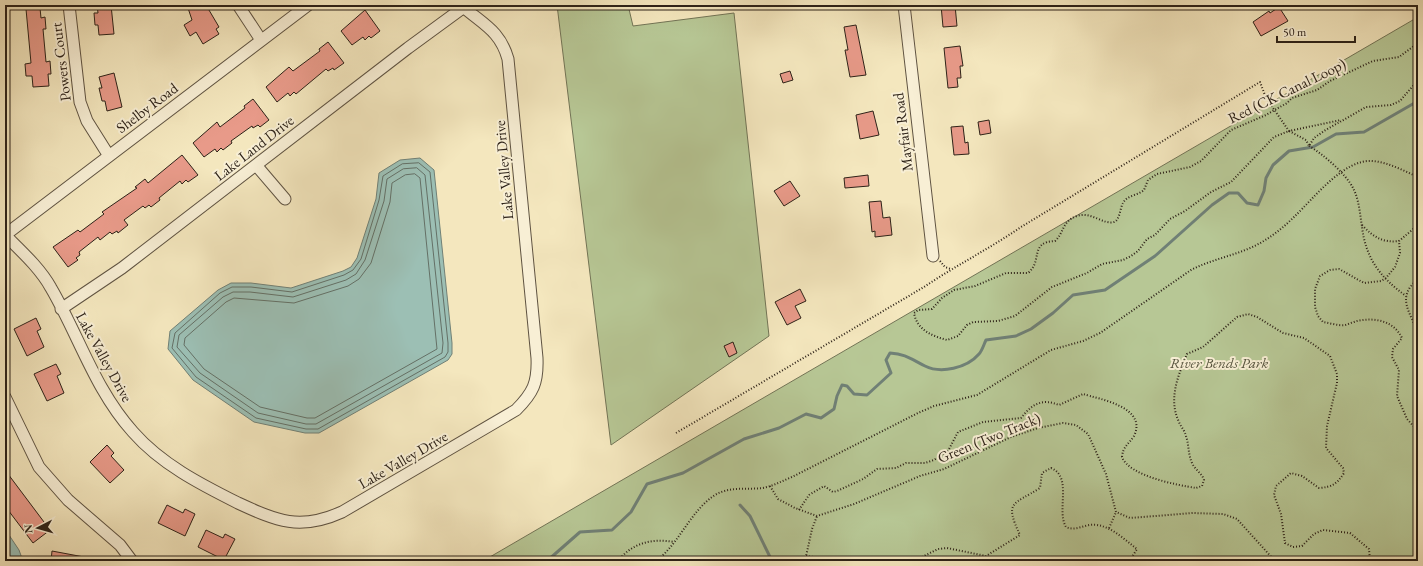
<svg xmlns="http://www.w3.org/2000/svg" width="1423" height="566" font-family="'EB Garamond',serif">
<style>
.green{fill:#b7c795;stroke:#727456}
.water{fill:#9cbfb4;stroke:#708076}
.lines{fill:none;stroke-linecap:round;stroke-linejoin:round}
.shore{stroke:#647066;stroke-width:1}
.stream{stroke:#708076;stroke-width:3}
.building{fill:#e89a89;stroke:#2d2218}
.minor-casing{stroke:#5f5342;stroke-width:13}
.path{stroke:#2d2218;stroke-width:2;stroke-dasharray:1 2;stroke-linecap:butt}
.minor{stroke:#f8efd5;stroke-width:11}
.labels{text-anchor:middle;stroke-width:4;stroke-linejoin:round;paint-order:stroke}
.street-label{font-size:15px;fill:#2d2218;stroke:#f8efd5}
.park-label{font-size:15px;font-style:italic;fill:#56543e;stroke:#f8efd5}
</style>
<rect width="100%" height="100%" fill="#f4e7be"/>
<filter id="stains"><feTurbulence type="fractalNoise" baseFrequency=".005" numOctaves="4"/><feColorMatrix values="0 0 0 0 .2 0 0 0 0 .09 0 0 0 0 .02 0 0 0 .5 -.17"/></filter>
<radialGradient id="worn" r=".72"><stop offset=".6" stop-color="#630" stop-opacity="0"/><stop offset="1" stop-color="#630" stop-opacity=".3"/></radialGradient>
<!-- green -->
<path class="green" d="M557,5h71l5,21 101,-13 35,323 -158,109z
M1418,17v544h-935z"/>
<!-- water -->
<path class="water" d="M420,158l14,12 18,173v11l-4,6 -129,73h-14l-51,-11 -61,-42 -25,-31 2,-18 48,-41 13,-7h20l40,5 52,-17 8,-4 6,-9 19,-59 3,-26 21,-13z
M5,529l14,21 4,11h-18z"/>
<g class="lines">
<!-- shore -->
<path class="shore" d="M419,163l11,9 18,171v9l-3,5 -127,72h-12l-50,-11 -60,-41 -24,-29 3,-15 45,-40 12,-6h19l41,5 52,-17 9,-5 8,-11 18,-59 4,-24 19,-12z
M417,168l8,7 18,168 -1,10 -126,71h-10l-48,-11 -58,-40 -23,-26 2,-12 44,-38 10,-5h17l43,5 53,-17 10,-6 9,-14 19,-59 3,-22 16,-10z
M415,174l5,4 17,171 -122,69h-8l-47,-11 -56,-38 -20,-24 1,-7 41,-36 8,-4 60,5 54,-17 11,-7 12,-16 19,-61 2,-19 13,-8z"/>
<!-- stream -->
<path class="stream" d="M740,505l10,11 22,45
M547,561l33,-29 32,-2 19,-18 16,-28 36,-11 61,-34 35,-11 27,-14 15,4 13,-9 3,-13 5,-11 5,1 7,8 13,1 24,-22 -5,-13 4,-7c16,1 21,6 35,13 16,8 42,2 54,-12 3,-3 5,-10 7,-14l30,-4 15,-7 22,-16 20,-18 32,-5 50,-34 57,-51 17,-12h9l9,10 11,2 6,-14 2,-13 7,-13 16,-14 24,-4 23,-13 28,-2 54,-31"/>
</g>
<!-- building -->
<path class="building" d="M97,5h14l3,29 -15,1 -1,-10h-3l-1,-12h4z
M187,5h19l13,22 -3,2 3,5 -16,10 -7,-12 -6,4 -6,-11 8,-5z
M941,5h14l2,21 -14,1z
M1279,7l9,14 -27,15 -8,-14 16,-11 1,2z
M40,8l1,10 4,-1 1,12h-3l3,33 4,-1 1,13h-3l1,12 -16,1 -1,-11h-6l-1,-12 6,-1 -5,-54z
M365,10l15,21 -9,7 -2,-2 -4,4 -2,-3 -11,8 -11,-14z
M856,25l10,50 -16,2 -5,-27h3l-4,-23z
M328,42l16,21 -10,7 -1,-2 -5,3 -2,-2 -30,25 -2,-2 -4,4 -2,-3 -11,9 -11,-15 23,-20 4,4 27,-20 -1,-2z
M960,46l3,20h-3l1,12h-4l1,9 -10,1 -4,-40z
M790,71l3,9 -10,3 -3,-9z
M114,73l8,34 -15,4 -2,-10h-3l-3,-13h3l-3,-11z
M253,99l16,21 -9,7 -2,-2 -5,3 -1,-2 -21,15 1,2 -9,7 -2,-2 -4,4 -2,-3 -11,8 -11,-14 24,-21 3,5 25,-19 -1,-2z
M873,111l6,24 -19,4 -4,-24z
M989,120l2,13 -11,2 -2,-13z
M963,126l2,17 3,-1 1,12 -15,1 -3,-28z
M182,155l16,20 -10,7 -2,-2 -4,4 -2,-3 -21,17 1,2 -9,7 -2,-2 -4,3 -2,-2 -19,14 4,5 -10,8 -1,-2 -5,3 -2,-2 -10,8 -2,-3 -19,15 1,3 -4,3 2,2 -10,7 -15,-20 25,-17 2,2 24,-18 -2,-2 35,-24 -2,-1 10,-8 3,4z
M868,175l1,11 -24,2 -1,-10z
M790,181l10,15 -16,10 -10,-15z
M881,201l2,17 7,-1 2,18 -17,2v-6l-3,1 -3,-30z
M800,289l6,12 -11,5 6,12 -14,7 -12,-23z
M36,318l5,11 -4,2 7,16 -17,9 -13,-27z
M733,342l4,11 -8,4 -5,-11z
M56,364l5,10 -4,2 7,17 -17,8 -13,-27z
M107,445l7,8 -3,3 13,14 -14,13 -20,-21z
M5,470l45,60 -17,13 -28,-37z
M167,505l16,8 2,-4 10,5 -10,22 -27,-13z
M206,530l17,8 2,-4 10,5 -11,21 -26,-13z
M52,551l32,6 -1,4h-32z"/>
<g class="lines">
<!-- minor casing -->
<g class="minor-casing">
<path id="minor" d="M69,5l11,97 7,19 22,35
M238,5l23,35
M904,5l29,251
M256,165l29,34
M5,235c16,16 35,33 46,53 28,48 44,102 82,144 28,32 67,52 105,71 39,18 62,28 104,9l174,-102c17,-17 22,-27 21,-52l-29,-299c-8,-29 -26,-35 -47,-54
M5,235l303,-230
M61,309l61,-41 286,-220 56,-41
M5,397l34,70 29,33 52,45 12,16"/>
</g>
<!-- path -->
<path class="path" d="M1418,43l-19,14 -26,4 -43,20 -13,9 -25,8 -5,5 -21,12 -35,15 -30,31 -11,6 -33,7 -9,6 -4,10c-7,6 -17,5 -21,13 -3,5 -3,17 -9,19 -11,3 -23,-11 -37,-6 -15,5 -13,17 -22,25 -26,1 -12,20 -27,32h-22l-31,13 -21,4 -12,8 -10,11 -14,1 -4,3c3,17 18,23 33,27l11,-4 9,-11 6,-3 25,-1 17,-5 37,-29 35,-14 15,-9 21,-4 8,-4 7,-5 9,-12 8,-4 15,-16 15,-8 26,-19 20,-10 43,-45 15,-6 17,9 3,6 5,-8 10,-7 42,-24 25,-2 9,-4 18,-21
M1309,146c14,8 37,28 44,42 6,11 7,26 9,39 4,32 18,50 44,69
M1362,225c11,12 21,18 37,16
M1418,225l-19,16 1,12 -5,14 -9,11 -5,3 -17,2 -25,-14 -9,1 -10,6 -5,13v18l3,9 5,6c7,1 15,4 22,3 4,-1 8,-3 12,-4 18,-4 37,0 45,17l-9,11 -1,8 7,13 -2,26 10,23 11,12
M940,261l5,6 6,2
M1418,279c-23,19 -7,33 0,55
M676,433l248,-146c31,-21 65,-38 97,-60l239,-145 6,16 23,33 52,-11
M770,486l8,13 17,9 22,8 37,-12 66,-28 24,-7 67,-32 27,-9 25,-5 13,2 12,9 18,40 10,38 14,6 63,-5 30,1 14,5 38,42
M799,510l10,-15 15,-9 9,6 4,-1 26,-12 14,-10 19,-1 10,-5h19l9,-3 14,-9 10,-19 25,-10 38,-4c11,-14 21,-20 38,-13l24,-11c16,5 65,13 51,42 -5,8 -11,10 -12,21 7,19 55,28 74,31l6,-2 2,-6c-2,-7 -9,-10 -12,-17 -4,-9 -3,-18 -6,-27 -1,-5 -5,-9 -7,-14 -11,-23 -1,-46 8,-68l16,-7 34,-30 11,-3 9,3 26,16 21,5 26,18 7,18v9l-10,43 -1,22 17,20 1,5c-7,11 -12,14 -25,15l-17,-12 -11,-3 -15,13 -2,9 7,19 4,29 8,4 9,-1 12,-12 9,-4 27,3 19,16 1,12
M1109,528l7,-16
M806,556l31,4h31
M868,560l10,1
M618,561c14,-18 34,-23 56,-19
M656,561c24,-18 34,-50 59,-66 15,-9 32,-5 48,-7 10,-2 19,-7 29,-11l126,-64 16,-7 43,-11 74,-45 32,-9 17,-8 91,-63c23,-12 49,-15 71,-28 12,-7 23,-16 33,-26 19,-18 49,-57 77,-55 16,1 32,10 46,16
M805,561l7,-32 5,-13
M914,561l24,-12 9,-1 39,8 34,-21c-16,-34 -7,-30 20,-47l2,-15 9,-5c22,9 5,42 15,59 11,5 19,-4 31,-2 15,2 28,15 40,24l-5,8 -7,4
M1026,561l5,-4 16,4h23"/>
<!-- minor -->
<use href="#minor" class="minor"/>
</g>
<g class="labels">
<!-- street labels -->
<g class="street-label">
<text transform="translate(61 62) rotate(-97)" y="5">Powers Court</text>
<text transform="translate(1287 91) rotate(-26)" y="5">Red (CK Canal Loop)</text>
<text transform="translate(147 108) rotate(-37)" y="5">Shelby Road</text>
<text transform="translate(903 132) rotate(-97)" y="5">Mayfair Road</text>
<text transform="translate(254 148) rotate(-38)" y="5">Lake Land Drive</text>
<text transform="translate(504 170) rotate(-95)" y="5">Lake Valley Drive</text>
<text transform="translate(104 357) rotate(61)" y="5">Lake Valley Drive</text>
<text transform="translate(989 438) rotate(-22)" y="5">Green (Two Track)</text>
<text transform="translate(403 460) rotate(-30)" y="5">Lake Valley Drive</text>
</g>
<!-- park labels -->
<g class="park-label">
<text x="1219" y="368">River Bends Park</text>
</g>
</g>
<!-- margin -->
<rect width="1423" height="566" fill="none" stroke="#f4e7be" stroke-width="20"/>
<rect x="6" y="6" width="1411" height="554" fill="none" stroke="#2d2218" stroke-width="2"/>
<rect x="10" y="10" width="1403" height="546" fill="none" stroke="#2d2218"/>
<!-- north arrow -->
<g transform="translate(38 528) rotate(264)" stroke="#f8efd5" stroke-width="3" paint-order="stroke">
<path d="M0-3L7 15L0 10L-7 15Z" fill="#2d2218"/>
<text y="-6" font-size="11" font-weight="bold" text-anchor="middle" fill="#2d2218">N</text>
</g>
<!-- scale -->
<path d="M1277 36v6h78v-6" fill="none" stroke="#2d2218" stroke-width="2"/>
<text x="1283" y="36" font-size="12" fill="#2d2218" stroke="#f8efd5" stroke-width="3" paint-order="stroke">50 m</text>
<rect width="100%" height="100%" filter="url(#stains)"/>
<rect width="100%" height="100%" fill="url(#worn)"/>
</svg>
